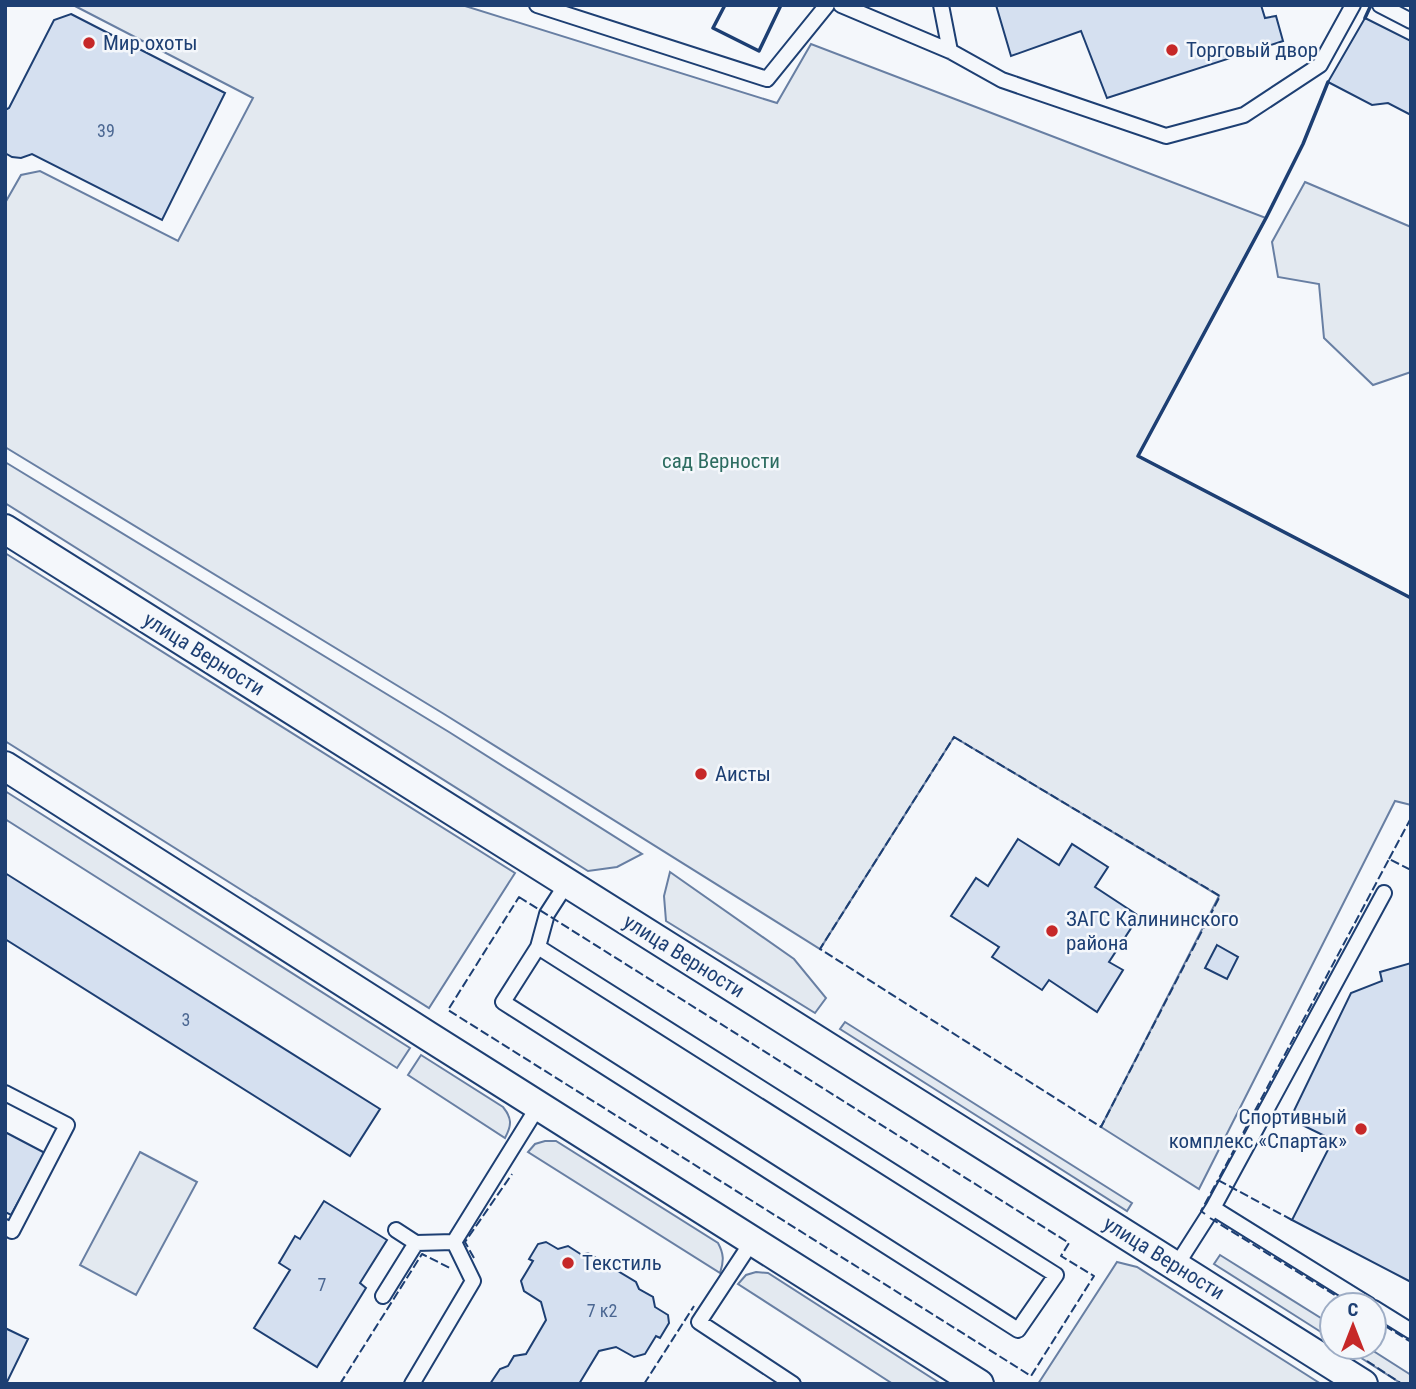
<svg xmlns="http://www.w3.org/2000/svg" width="1416" height="1389" font-family="'Roboto Condensed',sans-serif">
<style>
.green{fill:#e3e9f0;stroke:#687fa3;stroke-width:2}
.building{fill:#d5e0f0;stroke:#1d3f73;stroke-width:2}
.lines{fill:none;stroke-linecap:round;stroke-linejoin:round}
.service-casing{stroke:#1d3f73;stroke-width:18}
.minor-casing{stroke:#1d3f73;stroke-width:32}
.service{stroke:#f4f7fb;stroke-width:14}
.minor{stroke:#f4f7fb;stroke-width:28}
.fence{stroke:#1d3f73;stroke-width:2;stroke-dasharray:9 3.5;stroke-linecap:butt}
.wall{stroke:#1d3f73;stroke-width:3.5}
.poi-dot{fill:#c62828;stroke:#f4f7fb;stroke-width:2.5}
.labels{text-anchor:middle;stroke-width:5;stroke-linejoin:round;paint-order:stroke}
.number-label{font-size:18px;fill:#4b6792}
.poi-label{font-size:21px;fill:#1d3f73;stroke:#f4f7fb;text-anchor:start}
.park-label{font-size:21px;fill:#2c6c60;stroke:#f4f7fb}
.street-label{font-size:21px;fill:#1d3f73;stroke:#f4f7fb}
</style>
<rect width="100%" height="100%" fill="#f4f7fb"/>
<!-- green -->
<path class="green" d="M73,5h389l315,98 34,-59 455,174 -128,238 273,142v207l-16,-4 -196,388 -98,-62 118,-231 -265,-159 -134,212 -376,-235 -439,-267v-244l16,-28 19,-4 138,70 75,-143z
M1305,182l106,45v145l-38,13 -49,-47 -5,-54 -41,-7 -6,-35z
M5,462l444,270 193,122 -25,13 -29,4 -583,-368z
M5,553l510,320 -86,135 -424,-267z
M5,791l405,257 -13,20 -392,-249z
M670,872l124,87 32,39 -11,15 -149,-92 -2,-25z
M845,1022l287,181 -5,8 -287,-182z
M421,1055l82,52c9,11 9,18 2,31l-97,-63z
M545,1141h11l162,102c6,11 6,18 2,30l-192,-121 7,-8z
M140,1152l57,30 -61,113 -56,-30z
M1220,1255l112,70v14l-118,-75z
M1117,1262l20,5 184,117h-283z
M756,1272l12,1 173,111h-48l-155,-100 8,-9z
M1344,1347h23l44,28v9h-9z"/>
<!-- building -->
<path class="building" d="M996,5h265l4,13 11,-2 7,25 -176,57 -26,-67 -70,25z
M71,14l154,79 -63,127 -130,-66 -11,4 -9,-1 -7,-4v-43l4,-2 45,-88z
M1365,18l46,23v74l-23,-12 -16,2 -44,-23z
M1018,839l41,26 13,-21 36,23 -13,20 44,29 -30,46 14,8 -26,42 -48,-32 -7,10 -50,-33 7,-10 -48,-31 25,-38 12,8z
M5,873l375,236 -30,47 -345,-217z
M1217,945l21,12 -11,22 -22,-11z
M1411,963v319l-119,-62 41,-80 -43,-21 61,-126 31,-12 -2,-9z
M5,1132l40,21 -34,62 -6,-3z
M324,1201l63,39 -27,43 6,5 -49,79 -63,-39 36,-58 -11,-7 16,-27 5,3z
M546,1242l12,7 10,-3 14,9 6,-2 48,29 3,7 14,8 2,10 13,8 1,8 -9,15 -4,-2 -11,18 -11,3 -18,-10 -17,4 -20,33h-89l10,-15 8,-3 6,-10 12,-2 20,-34 -5,-18 -17,-11 -3,-10 12,-20 -4,-2 9,-15z
M5,1328l23,11 -22,45h-1z"/>
<g class="lines">
<!-- service casing -->
<g class="service-casing">
<path id="service" d="M537,5l230,74 60,-74
M841,5l109,46 52,29 164,56 78,-21 76,-50 33,-60
M941,5l9,46
M1380,5l31,16
M538,947l-35,55 515,328 38,-55 -518,-328 9,-33 20,-31
M5,1093l62,32 -55,106 -7,-4
M1213,1208l156,97
M396,1230l20,13 38,-1 85,-137
M753,1240l-54,82 94,62
M1176,1266l37,-58 171,-315
M383,1296l33,-53
M1374,1308l37,23
M412,1384l61,-103 -19,-39"/>
</g>
<!-- minor casing -->
<g class="minor-casing">
<path id="minor" d="M5,529l1358,855
M5,766l423,270 551,348"/>
</g>
<!-- service -->
<use href="#service" class="service"/>
<!-- minor -->
<use href="#minor" class="minor"/>
<!-- fence -->
<path class="fence" d="M782,6v-1
M954,737l266,159 -119,231 -281,-178z
M1389,859l22,-41
M519,897l550,346 -8,13 33,20 -63,100 -583,-366z
M1205,1214l-4,-3 17,-31
M1210,1218l141,87
M1292,1220l-74,-40 171,-321 22,11
M474,1258l-9,-16 47,-68
M1374,1319l37,23
M1367,1361l35,23
M340,1384l82,-130 30,15
M644,1384l50,-78"/>
<!-- wall -->
<path class="wall" d="M725,5l-12,23 46,23 22,-46
M1365,18l6,-13
M1328,82l-25,62 -37,74 -128,238 273,142"/>
</g>
<!-- markers -->
<g class="poi-dot">
<circle cx="89" cy="43" r="7"/>
<circle cx="1172" cy="50" r="7"/>
<circle cx="701" cy="774" r="7"/>
<circle cx="1052" cy="931" r="7"/>
<circle cx="1361" cy="1129" r="7"/>
<circle cx="568" cy="1263" r="7"/>
</g>
<g class="labels">
<!-- number labels -->
<g class="number-label">
<text x="106" y="137">39</text>
<text x="186" y="1026">3</text>
<text x="322" y="1291">7</text>
<text x="602" y="1317">7 к2</text>
</g>
<!-- poi labels -->
<g class="poi-label">
<text x="103" y="50">Мир охоты</text>
<text x="1186" y="57">Торговый двор</text>
<text x="715" y="781">Аисты</text>
<text x="1066" y="926">ЗАГС Калининского<tspan x="1066" dy="24">района</tspan></text>
<text x="1347" y="1124" text-anchor="end">Спортивный<tspan x="1347" dy="24">комплекс «Спартак»</tspan></text>
<text x="582" y="1270">Текстиль</text>
</g>
<!-- park labels -->
<g class="park-label">
<text x="721" y="468">сад Верности</text>
</g>
<!-- street labels -->
<g class="street-label">
<text transform="translate(204 654) rotate(32)" y="7">улица Верности</text>
<text transform="translate(684 956) rotate(32)" y="7">улица Верности</text>
<text transform="translate(1164 1258) rotate(32)" y="7">улица Верности</text>
</g>
</g>
<!-- border -->
<rect width="1416" height="1389" fill="none" stroke="#1d3f73" stroke-width="14"/>
<!-- north arrow -->
<g transform="translate(1353 1326)"><circle r="33" fill="#f4f7fb" stroke="#9eadc5" stroke-width="2"/>
<path d="M0-5L12 26L0 18L-12 26Z" fill="#c62828"/>
<text y="-10" font-size="19" font-weight="bold" text-anchor="middle" fill="#1d3f73">С</text>
</g>
</svg>
